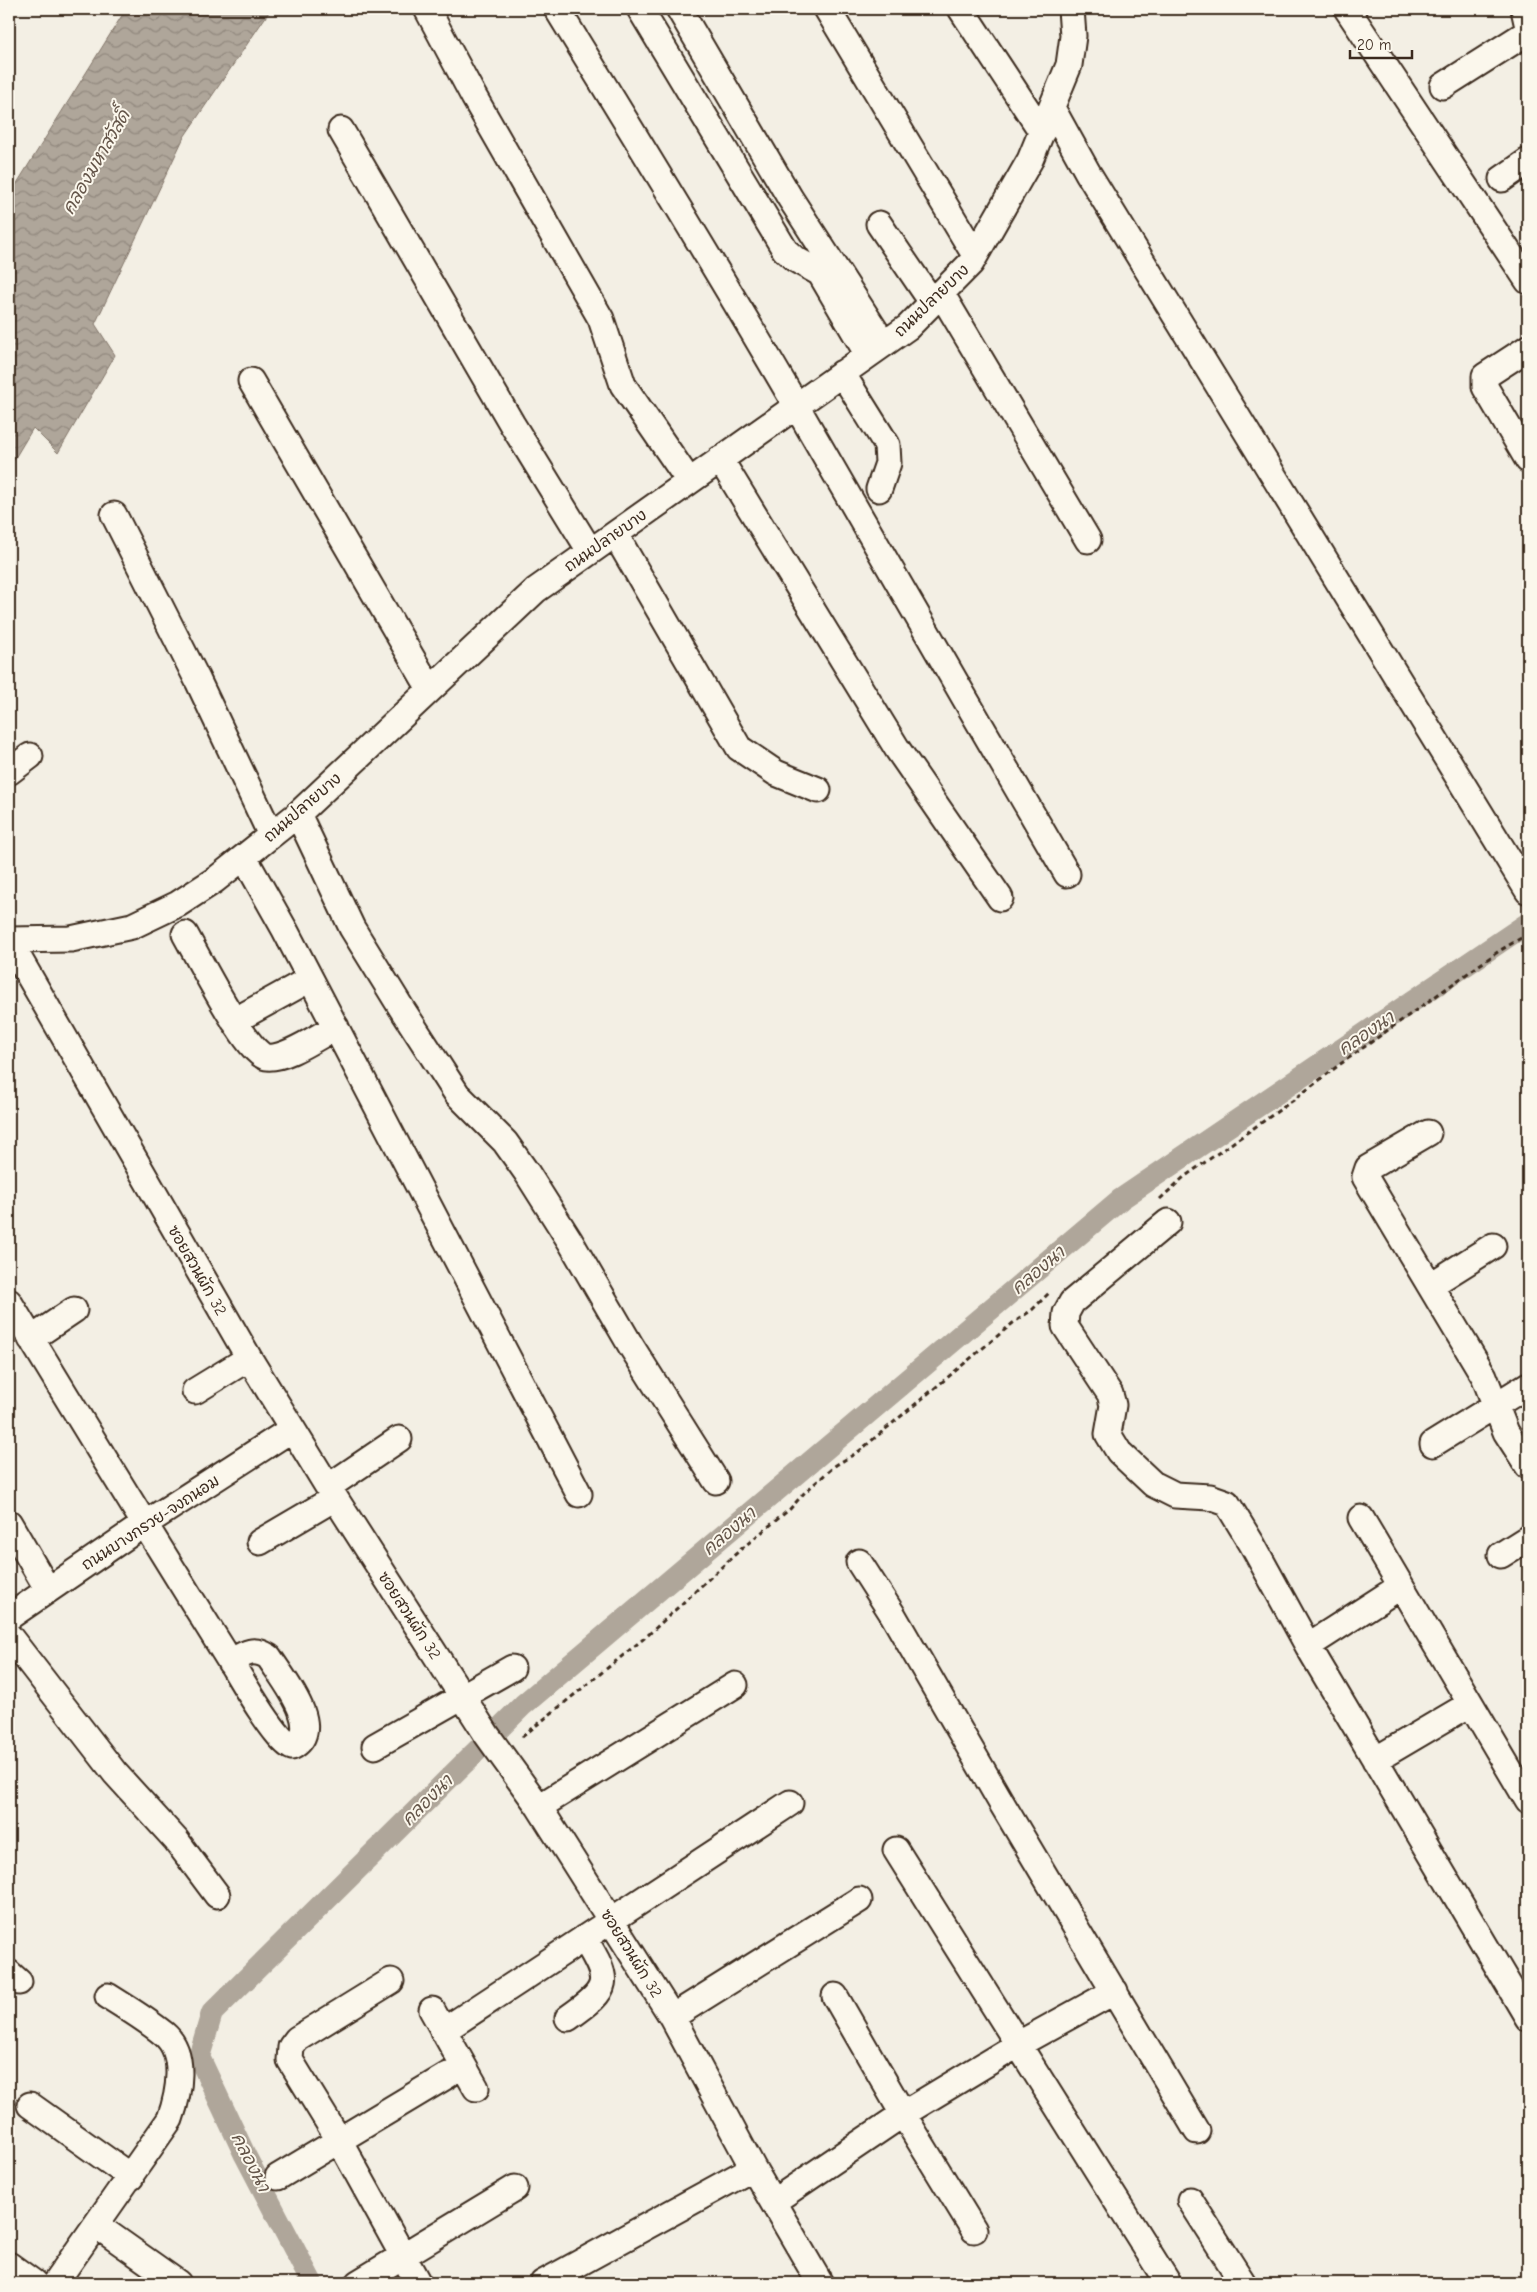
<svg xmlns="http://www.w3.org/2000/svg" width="1537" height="2292" font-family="'Comic Neue','Playpen Sans Thai',sans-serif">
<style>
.water{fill:url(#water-waves);stroke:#817468}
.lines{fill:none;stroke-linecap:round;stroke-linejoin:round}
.canal{stroke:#afa69a;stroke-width:22}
.minor-casing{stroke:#3b2a1e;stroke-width:29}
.path{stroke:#3b2a1e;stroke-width:3;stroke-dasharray:5 4;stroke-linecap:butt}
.minor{stroke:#fbf7ec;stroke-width:25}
.labels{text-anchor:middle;stroke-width:4;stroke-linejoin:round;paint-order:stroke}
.street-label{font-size:16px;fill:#3b2a1e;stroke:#fbf7ec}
.water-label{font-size:18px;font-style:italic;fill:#645549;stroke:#fbf7ec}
</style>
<defs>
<pattern id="water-waves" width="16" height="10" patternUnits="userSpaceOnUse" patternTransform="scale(1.25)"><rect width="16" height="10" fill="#afa69a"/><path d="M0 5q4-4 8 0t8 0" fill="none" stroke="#90877d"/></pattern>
</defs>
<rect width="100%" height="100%" fill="#f3efe4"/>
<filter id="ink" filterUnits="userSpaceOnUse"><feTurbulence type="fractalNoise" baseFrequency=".02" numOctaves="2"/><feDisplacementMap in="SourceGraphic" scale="10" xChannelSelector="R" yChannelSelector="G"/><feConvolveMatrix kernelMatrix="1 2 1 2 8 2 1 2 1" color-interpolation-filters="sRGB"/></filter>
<g filter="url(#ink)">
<!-- water -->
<path class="water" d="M126,9h145l-87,128 -89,187 20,31 -57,98 -25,-25 -24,40v-272z"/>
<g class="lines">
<!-- canal -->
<path class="canal" d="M312,2283l-67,-128 -46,-98 13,-44 311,-308 598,-506 407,-276"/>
<!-- minor casing -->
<g class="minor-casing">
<path id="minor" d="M427,9l47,88 127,222 22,66 66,96
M557,9c81,132 162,263 240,398 90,155 179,312 270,467
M640,9l145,241 10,9 25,14 48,82
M679,9l111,189 94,146
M827,9l148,246
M961,9l81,123
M1347,9l181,272
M1524,9l4,18
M1443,86l85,-54
M1052,108l36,65 440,718
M341,130l171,294 78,127
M1502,179l26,-18
M879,224l53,78
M941,293l147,247
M1528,348l-43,28v11l43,73
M842,373l45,72 1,18 -9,26
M251,381l179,308
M720,459l178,291 102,148
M114,515l84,166 73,154
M615,534l124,214 37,25 42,17
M9,772l21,-16
M298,814l54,114 50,81 55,85 48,48 22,31 43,68 61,105 85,135
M244,857l41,73 294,564
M185,934c12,21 62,120 81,123 19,3 52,-21 70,-30
M9,940l62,-1 61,-13 46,-22 37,-24 83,-66 238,-224 372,-263 63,-64 59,-103 39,-95 4,-29 -2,-27
M9,941l240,417 79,129 159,248 52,72 133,210 81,151 67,115
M234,1021l76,-42
M1428,1133l-60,35 -3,9 119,199 22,56 22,34
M1168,1222l-96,80 -6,11 -1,13 45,68 3,11 -5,29 11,18 34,32 22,11 35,2 17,6 25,41 56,102 220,372
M1431,1285l62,-39
M9,1302c74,122 148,243 224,364 9,15 45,77 59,81 34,-18 -10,-69 -23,-90 -16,-10 -24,-4 -39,5
M31,1339l43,-29
M195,1391l54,-33
M1433,1444l95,-59
M328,1487l71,-48
M1361,1518l167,283
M9,1523l39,67
M260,1542l75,-44
M1501,1555l27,-17
M859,1562l34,53 108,187 196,329
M9,1617l134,-92 149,-96
M9,1636l106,137 61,67 41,55
M1308,1646l93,-60
M375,1746l137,-78
M1375,1760l95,-56
M539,1807l196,-122
M896,1850l272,433
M9,1973l10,9
M391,1981l-94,58 -6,8 -1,13 49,80 79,143
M835,1996l68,118 71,116
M432,2010l44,78
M672,2017l187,-117
M568,2018c43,-30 43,-36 16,-80
M443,2031l347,-228
M30,2105l101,72
M278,2177l170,-102
M1190,2200l53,83
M773,2202l130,-88 116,-70 96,-53
M96,2225l82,58
M9,2265l25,18
M55,2283l115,-164c9,-25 17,-66 -6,-85 -17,-14 -37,-26 -56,-38
M358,2283l157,-95
M543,2283l210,-115"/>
</g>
<!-- path -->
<path class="path" d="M1160,1199l24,-22 111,-78 44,-34 160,-114 29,-17
M522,1737l125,-101 93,-86 50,-41 15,-17 31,-27 22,-13 155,-129 19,-13 18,-18"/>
<!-- minor -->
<use href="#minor" class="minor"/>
</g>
</g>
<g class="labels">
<!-- street labels -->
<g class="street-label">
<text transform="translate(931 300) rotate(-44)" y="6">ถนนปลายบาง</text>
<text transform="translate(605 540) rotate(-35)" y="6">ถนนปลายบาง</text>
<text transform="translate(302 807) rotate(-41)" y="6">ถนนปลายบาง</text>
<text transform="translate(198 1270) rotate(60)" y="6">ซอยสวนผัก 32</text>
<text transform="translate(150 1522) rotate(-33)" y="6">ถนนบางกรวย-จงถนอม</text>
<text transform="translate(410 1615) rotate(57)" y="6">ซอยสวนผัก 32</text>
<text transform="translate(632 1953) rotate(58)" y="6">ซอยสวนผัก 32</text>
</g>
<!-- water labels -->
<g class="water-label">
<text transform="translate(96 162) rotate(-60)" y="6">คลองมหาสวัสดิ์</text>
<text transform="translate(1366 1033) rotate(-34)" y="6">คลองนา</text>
<text transform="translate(1038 1270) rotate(-40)" y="6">คลองนา</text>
<text transform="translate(729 1531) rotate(-40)" y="6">คลองนา</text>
<text transform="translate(427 1800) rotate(-45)" y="6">คลองนา</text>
<text transform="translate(251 2162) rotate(63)" y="6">คลองนา</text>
</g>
</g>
<!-- margin -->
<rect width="1537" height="2292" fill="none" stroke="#fbf7ec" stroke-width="30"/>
<rect x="15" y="15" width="1507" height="2262" fill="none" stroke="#3b2a1e" stroke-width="2" filter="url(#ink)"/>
<!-- scale -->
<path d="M1350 50v8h62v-8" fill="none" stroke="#3b2a1e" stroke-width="2.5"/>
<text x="1357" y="50" font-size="15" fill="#3b2a1e" stroke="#fbf7ec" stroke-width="4" paint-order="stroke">20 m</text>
</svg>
